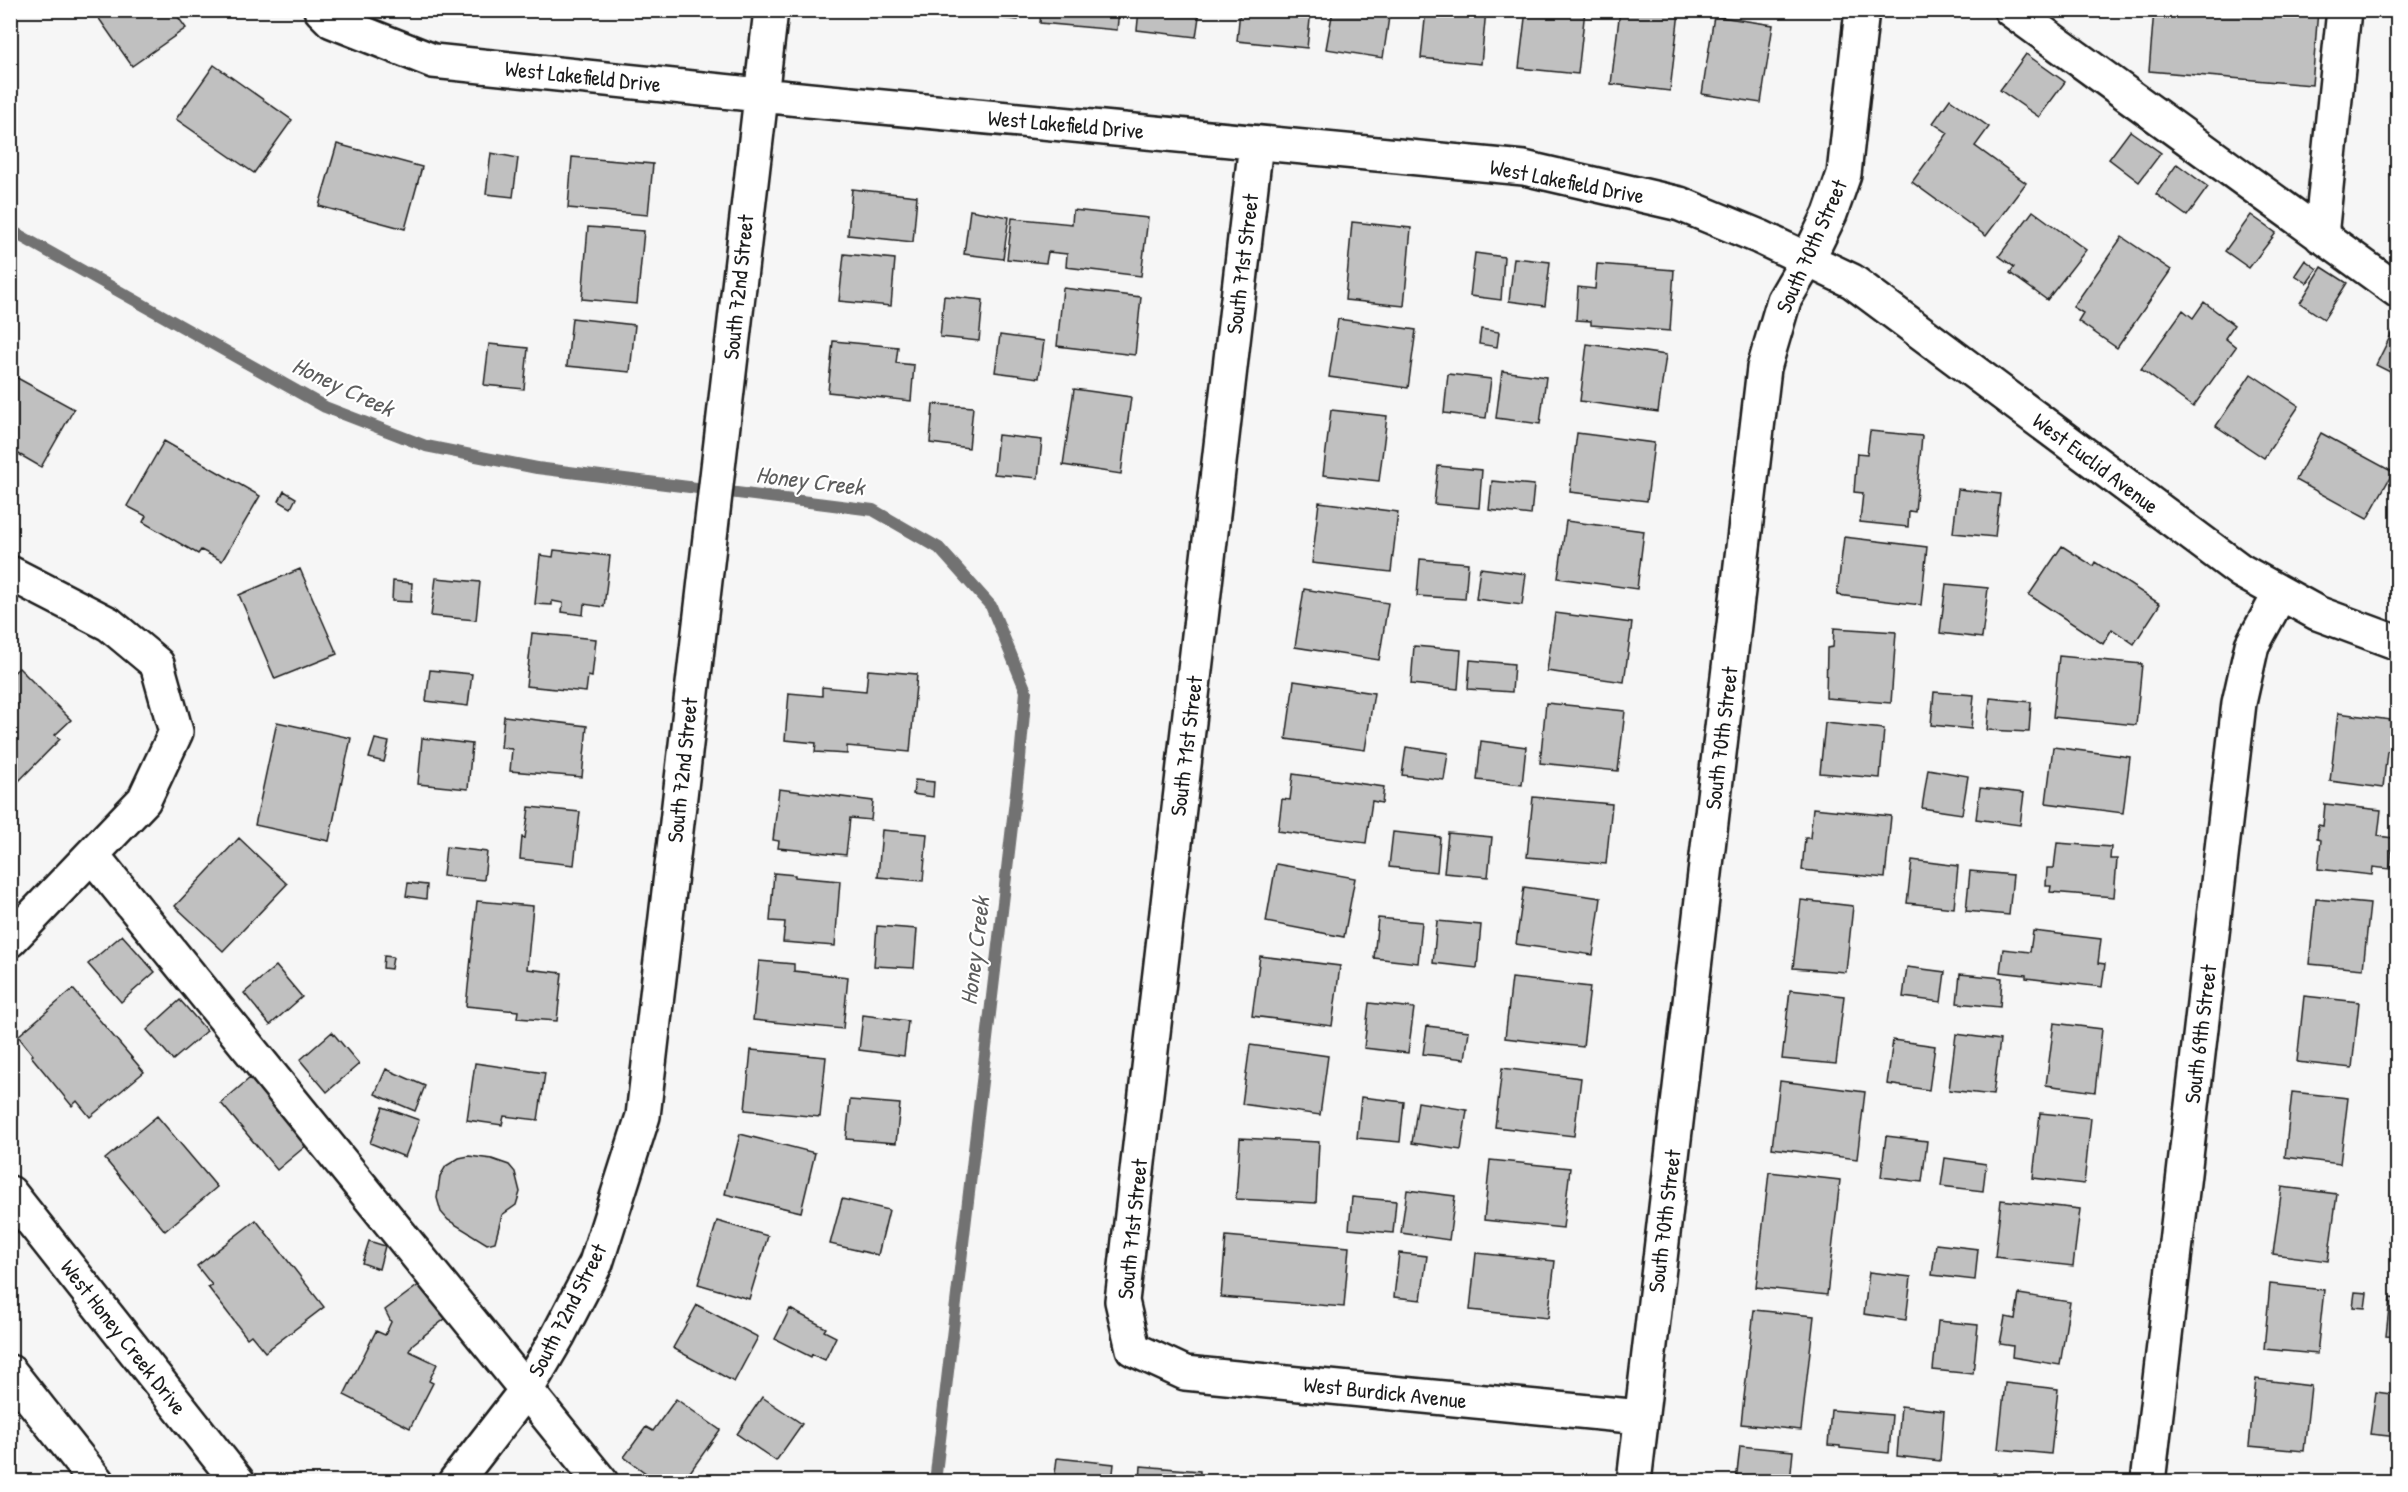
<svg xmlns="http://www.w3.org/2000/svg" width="2408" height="1492" font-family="'Patrick Hand',sans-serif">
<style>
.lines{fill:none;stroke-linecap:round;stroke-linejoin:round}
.stream{stroke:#727272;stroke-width:12}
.building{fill:#c0c0c0;stroke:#1c1c1c;stroke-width:1.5}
.minor-casing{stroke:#1c1c1c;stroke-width:38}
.minor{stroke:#fff;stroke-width:33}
.labels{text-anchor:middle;stroke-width:4.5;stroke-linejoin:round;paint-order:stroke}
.street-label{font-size:22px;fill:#1c1c1c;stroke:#fff}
.water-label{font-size:24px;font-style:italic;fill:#5d5d5d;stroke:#fff}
</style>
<rect width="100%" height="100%" fill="#f6f6f6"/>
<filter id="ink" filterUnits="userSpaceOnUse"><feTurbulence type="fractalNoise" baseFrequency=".0167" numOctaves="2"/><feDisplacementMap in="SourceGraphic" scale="12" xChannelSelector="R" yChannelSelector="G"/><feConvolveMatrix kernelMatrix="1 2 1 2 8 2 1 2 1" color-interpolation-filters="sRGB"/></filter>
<g filter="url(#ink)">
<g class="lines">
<!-- stream -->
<path class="stream" d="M10,230l315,177 101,39 111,22 336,42 66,38 52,58 35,85 -6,67 -85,724"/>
</g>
<!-- building -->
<path class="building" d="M93,10h80l13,18 -54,38z
M961,10h58l-1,10 -57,-6z
M1041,10h78l-2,20 -77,-7z
M1139,10h61l-4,27 -59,-7z
M1240,10h71l-4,38 -70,-7z
M1333,10h57l-7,48 -57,-9z
M1426,10h60l-5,54 -60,-6z
M1526,10h59l-7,64 -59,-6z
M1620,10l59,2 -9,79 -59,-7z
M2154,10h164l-6,75 -163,-14z
M1714,16l59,9 -12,78 -59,-9z
M2026,54l39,28 -26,35 -39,-27z
M214,65l78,55 -38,53 -78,-54z
M1950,99l39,28 -14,19 51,37 -40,53 -74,-54 36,-49 -15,-10z
M2130,131l31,22 -22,29 -30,-23z
M337,144l85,23 -17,62 -86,-23z
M491,153l27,5 -5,39 -27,-3z
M572,157l81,7 -5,51 -80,-7z
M2177,164l31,23 -21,29 -31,-22z
M852,189l65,7 -4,46 -65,-7z
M970,210l39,7 -6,42 -39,-5z
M1073,210l75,8 -7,58 -75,-9 1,-13 -19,-2 -2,11 -39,-4 5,-41 60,6z
M2033,211l53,39 -39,50 -37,-27 4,-6 -15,-11z
M2251,215l25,18 -27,35 -24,-17z
M1352,222l59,6 -7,78 -59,-6z
M588,227l56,4 -7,73 -55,-5z
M2122,237l49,33 -54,78 -39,-27 5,-8 -10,-6z
M1475,253l29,4 -3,43 -31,-4z
M844,254l51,5 -4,47 -52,-5z
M1514,258l36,4 -5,44 -36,-5z
M2305,260l12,9 -10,14 -12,-8z
M1597,264l77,6 -4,61 -79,-6v-4l-15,-1 2,-33 17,2z
M2322,267l25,16 -23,36 -24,-16z
M1063,288l78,9 -6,58 -78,-9z
M944,296l39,4 -4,41 -39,-4z
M2204,302l30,23 -9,13 11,9 -43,60 -52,-38 42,-59 10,8z
M572,318l63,7 -5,47 -63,-6z
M1338,319l78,11 -8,58 -79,-11z
M2395,327l3,1v48l-22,-11z
M1481,329l18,3 -2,15 -18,-3z
M1000,335l44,6 -5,37 -44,-6z
M833,341l65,6 -2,16 18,2 -3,36 -83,-9z
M489,344l39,4 -4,41 -40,-4z
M1587,344l79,11 -8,57 -78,-11z
M1502,371l44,6 -6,47 -44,-6z
M10,374l64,35 -33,58 -31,-18z
M1448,374l43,5 -5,39 -42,-5z
M2251,374l48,32 -35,52 -48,-32z
M1074,389l57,8 -10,77 -58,-9z
M933,404l40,3 -4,41 -39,-5z
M1331,410l56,6 -8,65 -56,-6z
M1870,431l52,5 -7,76 -6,-1 -1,16 -48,-5 3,-29 -9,-1 3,-39 10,1z
M1577,433l77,10 -7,58 -77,-9z
M2321,433l72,39 -26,47 -71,-39z
M998,435l44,5 -4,38 -44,-4z
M164,441l96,55 -38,65 -21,-11 -3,4 -55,-32 3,-6 -19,-10z
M1438,466l44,4 -3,38 -45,-4z
M1492,481l42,4 -3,30 -42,-5z
M1958,489l42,5 -5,43 -42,-4z
M284,491l12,7 -5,10 -12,-7z
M1319,502l79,10 -7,60 -79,-9z
M1566,521l78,10 -7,58 -79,-11z
M1844,537l83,10 -6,58 -84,-10z
M2062,546l31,20 2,-4 65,42 -26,40 -22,-15 -9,15 -74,-49z
M554,550l56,6 -6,51 -20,-3 -1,11 -21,-3 1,-9 -11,-2v4l-17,-1 5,-49 13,2z
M1420,559l48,4 -3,36 -48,-3z
M1480,568l46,6 -4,31 -46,-6z
M300,569l37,85 -62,25 -36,-84z
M436,578l44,4 -4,38 -45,-4z
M393,581l19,2 -1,19 -19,-1z
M1946,584l42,4 -6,50 -42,-5z
M1304,589l84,14 -9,57 -84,-13z
M1555,613l77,10 -8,59 -77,-11z
M1834,628l62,4 -5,71 -65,-5 1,-50 6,-1z
M532,633l64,6 -4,38 -4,-1 -2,16 -60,-6z
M1414,646l47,4 -3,39 -47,-5z
M2059,656l83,8 -6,61 -83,-8z
M1470,660l44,4 -2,28 -44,-3z
M19,668l52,52 -16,15 5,4 -45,46 -5,-5v-104z
M430,670l42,4 -4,32 -42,-5z
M868,670l49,4 -7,78 -63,-6v8l-32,-2 1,-9 -31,-3 4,-47 33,3v-9l44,4z
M1294,681l80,12 -9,57 -79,-11z
M1934,692l40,3 -3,34 -40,-4z
M1990,698l41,4 -2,30 -42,-2z
M1546,703l79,8 -7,60 -78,-8z
M2338,713l60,8v31l-11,-1 -4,37 -53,-7z
M504,716l83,10 -5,51 -72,-6 2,-22 -11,-1z
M277,722l74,16 -22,103 -74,-16z
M1825,723l59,6 -4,49 -60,-5z
M422,738l50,6 -4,45 -50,-5z
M375,739l14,3 -5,20 -15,-4z
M1481,741l45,6 -4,38 -45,-5z
M1406,747l42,6 -4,27 -42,-5z
M2053,747l77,10 -7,56 -77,-10z
M1928,769l40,7 -6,38 -40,-6z
M1293,774l91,13 -2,16 -10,-2 -6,42 -88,-12 4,-32 8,1z
M915,780l19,2 -1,15 -20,-3z
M1980,788l44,5 -4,32 -44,-6z
M779,789l94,12 -2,19 -21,-2 -4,37 -68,-7 1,-7 -6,-1z
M1533,797l79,7 -6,60 -79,-7z
M2325,804l56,6 -3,26 15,2 -3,31 -17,-2 -1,8 -54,-6 3,-29 -4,-1 1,-14 5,1z
M529,807l51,5 -6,53 -54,-6 2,-22 3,1z
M1813,808l78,8 -6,62 -83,-8 3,-32h5z
M882,830l45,4 -4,47 -45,-4z
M1393,832l47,5 -3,35 -48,-5z
M1448,833l44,4 -4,40 -44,-4z
M239,838l48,46 -64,67 -48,-45z
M2057,843l54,4 -1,12h7l-3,38 -64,-5 1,-6h-5l1,-18h7z
M446,847l41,5 -3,28 -41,-4z
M1912,860l46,6 -4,42 -47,-5z
M1276,864l79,14 -11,59 -78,-15z
M1970,871l43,4 -4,40 -43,-4z
M774,873l21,2v2l45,4 -5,65 -52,-4 2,-20 -15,-1z
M408,883l19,2 -1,14 -20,-3z
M1524,887l77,11 -8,57 -77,-11z
M2316,899l54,5 -7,65 -54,-5z
M1801,900l52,6 -7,66 -53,-4z
M477,901l56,5 -6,63 35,4 -5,48 -40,-3 1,-7 -52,-5z
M1378,918l44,4 -4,41 -44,-5z
M1437,921l44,4 -4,43 -44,-5z
M877,926l40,3 -3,39 -40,-2z
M2033,931l68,8 -3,24 7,1 -3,23 -76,-9v-3l-26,-3 3,-23 27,3z
M122,935l33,37 -34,30 -33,-38z
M384,956l9,1 -2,12 -8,-1z
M1260,956l80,10 -8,60 -80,-10z
M759,961l35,3v7l54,6 -5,52 -90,-9z
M276,966l26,31 -32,28 -26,-32z
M1907,967l38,5 -4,30 -38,-5z
M1960,974l42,4 -2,29 -43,-4z
M1512,978l78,9 -7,60 -78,-9z
M73,989l71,83 -54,45 -13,-16 -5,5 -41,-50 2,-1 -15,-19z
M1790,990l54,6 -8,68 -54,-5z
M2304,996l55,6 -7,66 -55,-6z
M180,1000l27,31 -34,29 -26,-30z
M1369,1003l45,5 -6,45 -44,-5z
M863,1015l45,6 -4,35 -45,-6z
M2054,1023l48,6 -7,63 -49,-7z
M1427,1026l42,5 -4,28 -42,-5z
M332,1032l27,32 -32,28 -27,-32z
M1956,1034l44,6 -7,55 -44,-5z
M1893,1040l42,6 -6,44 -42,-6z
M1250,1045l78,11 -8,59 -78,-11z
M751,1050l75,7 -6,60 -75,-7z
M475,1063l70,10 -7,47 -34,-4 -2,9 -35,-5z
M1502,1068l79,10 -7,58 -79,-9z
M386,1069l39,17 -10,25 -40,-17z
M250,1078l57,67 -30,25 -56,-67z
M1780,1081l85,11 -8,67 -85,-11z
M2292,1092l56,6 -8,66 -55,-7z
M1361,1097l43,5 -4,40 -43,-4z
M850,1100l50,4 -4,39 -50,-4z
M1418,1102l49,8 -6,40 -49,-7z
M383,1107l36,13 -14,37 -35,-14z
M2040,1113l51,5 -7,66 -51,-6z
M157,1116l60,71 -52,44 -60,-72z
M740,1134l75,19 -14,59 -76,-18z
M1886,1136l41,5 -5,41 -41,-5z
M1240,1138l79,4 -3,61 -80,-4z
M469,1156l23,3 17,6 6,7 5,20 -4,13 -14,10 -7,27 -8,2 -39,-24 -7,-8 -4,-14 3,-22 6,-10 13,-8z
M1945,1158l41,6 -3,27 -42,-5z
M1490,1160l80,8 -7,60 -79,-8z
M1769,1172l71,8 -13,115 -71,-8z
M2282,1187l55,7 -9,67 -55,-7z
M1407,1190l48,6 -6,44 -48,-7z
M1352,1197l44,4 -3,32 -44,-4z
M842,1199l47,11 -11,45 -48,-11z
M2001,1200l79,9 -7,57 -78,-9z
M2394,1201h4v41l-9,-1z
M256,1220l68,87 -59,45 -14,-17 -4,3 -39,-51 4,-2 -15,-19z
M717,1221l51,15 -19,63 -51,-15z
M1226,1236l123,11 -5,60 -123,-10z
M369,1241l16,5 -6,23 -17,-6z
M1936,1244l42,5 -3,31 -43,-5z
M1399,1253l28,3 -6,44 -27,-3z
M1476,1253l79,8 -7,57 -78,-8z
M1869,1272l42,5 -5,43 -42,-6z
M420,1284l26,34 -33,26 -4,7 28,13 -8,17 4,2 -23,45 -66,-33 32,-64 9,4 6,-13 -6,-12z
M2270,1284l54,6 -7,64 -53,-5z
M2355,1292l12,1 -2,15 -12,-1z
M2019,1294l51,8 -10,63 -48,-8 1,-11 -13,-2 5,-27 10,2z
M2390,1298l8,1v38l-12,-1z
M697,1305l61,32 -24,45 -61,-34z
M790,1309l36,19 -2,3 12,6 -11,23 -13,-6 -1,3 -36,-18z
M1754,1310l60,6 -13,114 -60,-6z
M1938,1321l40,4 -5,49 -40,-4z
M2256,1379l55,7 -7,65 -55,-5z
M2005,1383l53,6 -7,65 -53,-5z
M2376,1392l22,3v42l-28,-3z
M762,1397l40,27 -26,37 -39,-27z
M676,1399l44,31 -37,52h-25l-34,-25 22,-30 7,4z
M1901,1406l43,5 -4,50 -43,-5z
M1831,1410l61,5 -3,38 -49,-5v-2l-12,-1z
M1740,1446l53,5 -3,31h-54z
M1057,1458l57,6 -2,18h-58z
M1141,1466l59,5v11h-60z
M1993,1473l53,6v3h-54z
M2249,1475l53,6v1h-54z
M1231,1477l50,5h-51z"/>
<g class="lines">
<!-- minor casing -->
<g class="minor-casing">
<path id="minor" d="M321,10l11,11 101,40 376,39 715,68 156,36 80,33 92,44 389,290 76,42 81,30
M2011,10l387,281
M1256,143l-134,1158 11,48 52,24 456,44
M2321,236l23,-226
M10,573l99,51 48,40 19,68 -32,68 -134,140
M92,855l509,627
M10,1193l228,289
M10,1372l87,110
M455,1482l72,-93 31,-53 38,-73 47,-147 128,-1106
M1634,1482l130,-1114 20,-68 24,-41 22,-45 14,-40 18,-164
M2148,1482l91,-779 13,-58 28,-51"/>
</g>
<!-- minor -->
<use href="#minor" class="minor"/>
</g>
</g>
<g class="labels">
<!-- street labels -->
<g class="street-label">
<text transform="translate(583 76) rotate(6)" y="8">West Lakefield Drive</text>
<text transform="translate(1066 124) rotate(5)" y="8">West Lakefield Drive</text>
<text transform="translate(1567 181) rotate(11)" y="8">West Lakefield Drive</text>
<text transform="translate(1811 246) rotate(-66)" y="8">South 70th Street</text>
<text transform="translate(1242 264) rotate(-83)" y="8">South 71st Street</text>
<text transform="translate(738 287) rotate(-84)" y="8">South 72nd Street</text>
<text transform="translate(2096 463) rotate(37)" y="8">West Euclid Avenue</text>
<text transform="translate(1721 738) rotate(-83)" y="8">South 70th Street</text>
<text transform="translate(1186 746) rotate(-83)" y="8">South 71st Street</text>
<text transform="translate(682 770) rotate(-84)" y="8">South 72nd Street</text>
<text transform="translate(2200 1034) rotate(-83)" y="8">South 69th Street</text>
<text transform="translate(1664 1221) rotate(-83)" y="8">South 70th Street</text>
<text transform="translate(1132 1229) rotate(-84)" y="8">South 71st Street</text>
<text transform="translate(567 1310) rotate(-63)" y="8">South 72nd Street</text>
<text transform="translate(124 1337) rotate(52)" y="8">West Honey Creek Drive</text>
<text transform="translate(1385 1392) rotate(6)" y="8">West Burdick Avenue</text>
</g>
<!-- water labels -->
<g class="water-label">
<text transform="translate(343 387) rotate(25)" y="8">Honey Creek</text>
<text transform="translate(810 481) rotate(7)" y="8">Honey Creek</text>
<text transform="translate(975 951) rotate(-83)" y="8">Honey Creek</text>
</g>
</g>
<!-- margin -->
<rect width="2408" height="1492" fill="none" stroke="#fff" stroke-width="36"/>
<rect x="18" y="18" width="2372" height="1456" fill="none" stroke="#1c1c1c" stroke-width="2" filter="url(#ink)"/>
</svg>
